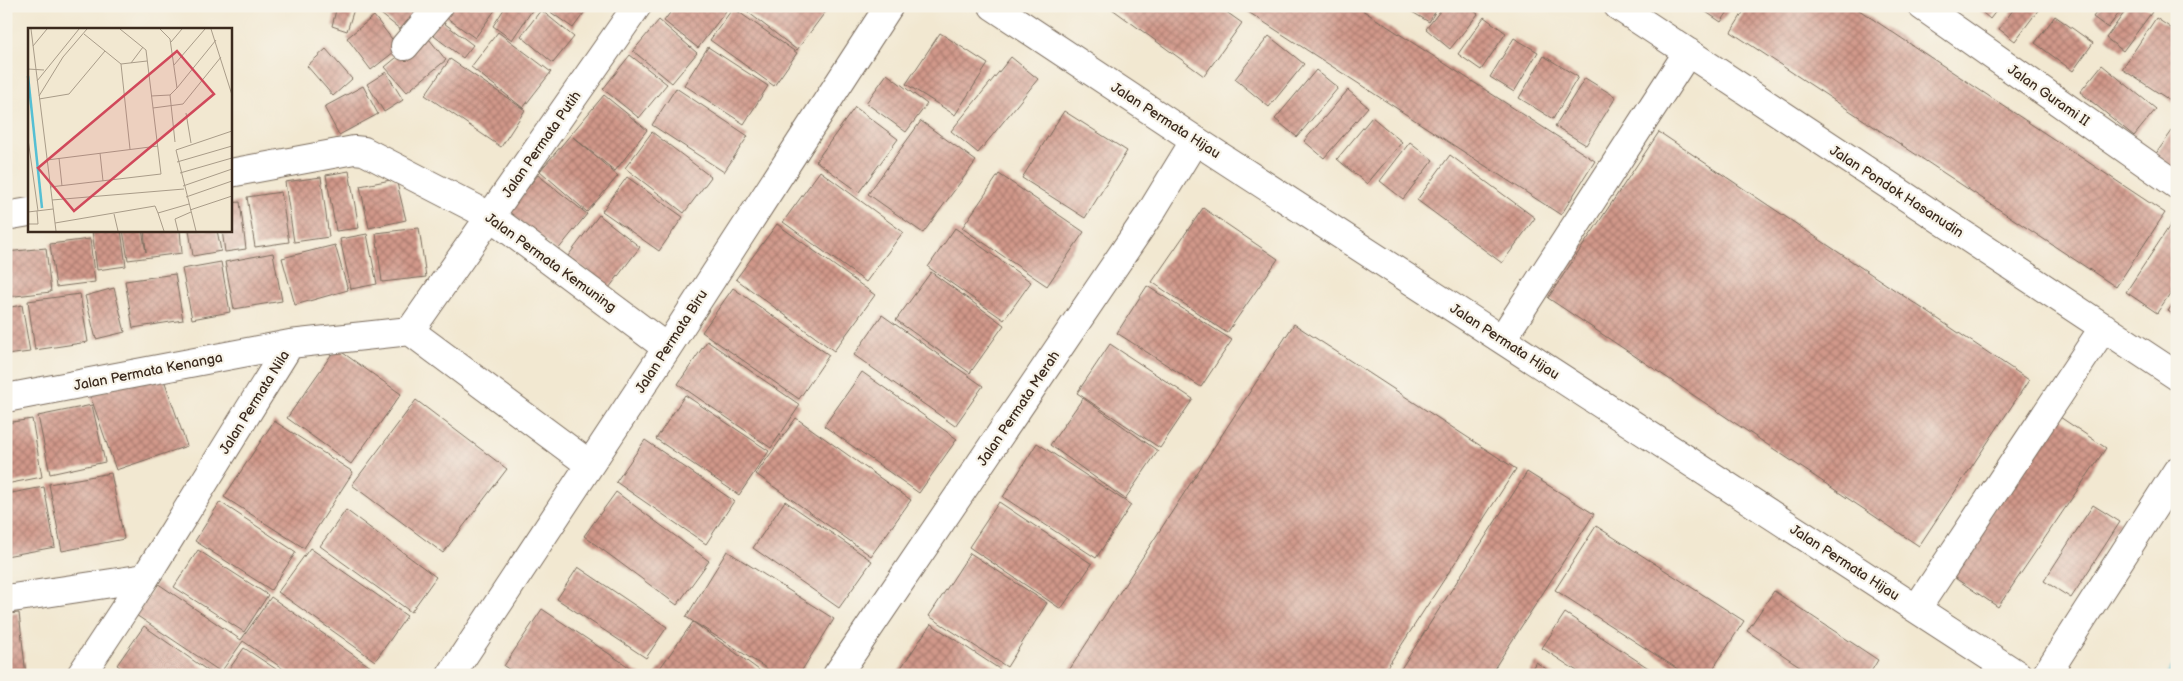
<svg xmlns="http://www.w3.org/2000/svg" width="2183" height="681" font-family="'Balsamiq Sans',sans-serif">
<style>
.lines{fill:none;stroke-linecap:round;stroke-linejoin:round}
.stream{stroke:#56bfd3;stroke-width:10}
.building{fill:url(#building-cross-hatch)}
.minor-casing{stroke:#7b6c5d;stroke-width:30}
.tertiary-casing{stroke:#7b6c5d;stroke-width:30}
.minor{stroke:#fff;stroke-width:28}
.tertiary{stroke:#fff;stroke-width:28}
.labels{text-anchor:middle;stroke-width:4.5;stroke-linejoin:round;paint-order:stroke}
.street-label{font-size:14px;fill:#3b2a1e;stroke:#f7f3e8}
.inset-river{fill:none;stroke:#56bfd3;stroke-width:2.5}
.inset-road{fill:none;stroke:#a99c89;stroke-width:1}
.view{fill:#d1495b;fill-opacity:0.15;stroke:#d1495b;stroke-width:2.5}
.inset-edge{fill:none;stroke:#3b2a1e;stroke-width:2.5}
</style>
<defs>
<pattern id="building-cross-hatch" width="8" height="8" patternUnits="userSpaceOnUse" patternTransform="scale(1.25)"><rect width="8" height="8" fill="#d1988a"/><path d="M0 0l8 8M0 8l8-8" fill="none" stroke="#ab7c70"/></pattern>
</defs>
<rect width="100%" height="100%" fill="#f7f3e8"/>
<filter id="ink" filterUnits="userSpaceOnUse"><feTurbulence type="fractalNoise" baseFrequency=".02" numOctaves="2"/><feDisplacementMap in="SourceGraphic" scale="10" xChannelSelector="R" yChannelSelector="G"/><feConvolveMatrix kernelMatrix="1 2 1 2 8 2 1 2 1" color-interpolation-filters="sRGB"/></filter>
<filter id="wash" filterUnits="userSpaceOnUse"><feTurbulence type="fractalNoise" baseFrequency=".0096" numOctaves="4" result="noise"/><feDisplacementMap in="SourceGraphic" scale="20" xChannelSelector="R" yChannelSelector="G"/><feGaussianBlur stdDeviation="1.12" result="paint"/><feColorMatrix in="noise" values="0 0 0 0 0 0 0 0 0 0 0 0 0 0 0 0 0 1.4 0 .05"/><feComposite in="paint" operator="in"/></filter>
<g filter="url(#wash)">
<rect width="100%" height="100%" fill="#f2e8d1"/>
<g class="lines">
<!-- stream -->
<path class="stream" d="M2172,675l5,-8"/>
</g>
<g id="blocks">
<!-- building -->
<path class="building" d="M337,6h18l-8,25 -15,-5z
M371,6h39l11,10 -15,18z
M445,6h53l-23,32 -35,-25z
M506,6h29l-23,34 -19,-14z
M542,6h47l-16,22z
M675,6h45l6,5 -28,37 -34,-27z
M740,6h79l7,5 -29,39z
M1108,6h110l24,17 -38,53z
M1239,6h117l239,155 -34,54z
M1402,6h37l-10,16z
M1444,6h24l10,8 -28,35 -24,-20z
M1697,6h35l-11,16z
M1747,6h106l312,207 -49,74 -385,-255z
M1975,6h25l-10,13z
M2016,6h19l4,3 -24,32 -16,-12z
M2101,6h23l-16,22 -15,-11z
M2129,6h15l8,6 -29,39 -17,-13z
M733,8l64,45 -23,33 -64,-46z
M541,10l33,27 -21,26 -32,-27z
M374,16l25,32 -28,22 -24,-32z
M2055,16l38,27 -20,28 -38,-28z
M1484,17l22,16 -25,37 -23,-16z
M2156,18l21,14v73l-55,-36z
M440,20l33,25 -10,13 -33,-25z
M659,20l38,33 -25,30 -39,-32z
M498,32l53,40 -28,36 -52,-41z
M940,33l48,31 -33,51 -49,-31z
M425,34l21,26 -39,32 -22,-25z
M1269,36l35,28 -35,43 -34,-28z
M1514,38l24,14 -24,40 -24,-15z
M708,47l60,39 -24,38 -60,-39z
M326,49l26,30 -19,17 -26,-30z
M630,55l37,29 -28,34 -36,-29z
M1544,56l34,21 -25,42 -34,-21z
M1011,57l27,22 -60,74 -27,-22z
M450,59l75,51 -24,37 -76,-52z
M2102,65l54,44 -22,27 -54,-44z
M1316,70l22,18 -41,49 -22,-18z
M386,72l17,28 -19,12 -17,-28z
M887,74l40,30 -21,28 -40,-29z
M1585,78l31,19 -30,48 -31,-19z
M363,86l15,28 -39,21 -15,-28z
M676,88l72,48 -24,36 -72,-47z
M1348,90l20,17 -44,51 -20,-17z
M604,95l43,35 -32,41 -42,-34 45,39 -31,36 -47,-41z
M855,107l43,32 -39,53 -43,-31z
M1064,111l63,40 -42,67 -63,-40z
M1372,117l30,25 -35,42 -30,-25z
M921,121l55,40 -53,72 -55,-39z
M2177,124v47l-22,-16z
M652,132l59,45 -27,36 -59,-45z
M1659,132l370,248 -110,166 -371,-248z
M1410,142l23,18 -30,39 -23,-18z
M1450,155l85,63 -33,45 -85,-63z
M349,171l10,57 -23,3 -10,-56z
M820,171l83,61 -37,50 -83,-60z
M999,174l85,58 -37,54 -85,-58z
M538,175l49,39 -30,37 -49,-39z
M321,177l8,60 -35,5 -9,-60z
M627,177l56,40 -24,34 -57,-40z
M396,179l10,41 -37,8 -9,-42z
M281,192l8,50 -34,5 -8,-50z
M240,202l6,47 -21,3 -3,-22h8v-27z
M1203,208l75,51 -51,74 -75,-51z
M599,215l41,32 -31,41 -41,-32z
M2177,215v68l-20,30 -31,-21z
M777,224l98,71 -41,56 -98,-72z
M419,228l7,49 -44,5 -6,-49z
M955,228l76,54 -27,38 -76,-53z
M92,230h29l5,36 -29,4z
M123,230h19l4,22 -2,-22h36l2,23 -54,7z
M189,230h28l4,21 -28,5z
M367,234l10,50 -26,5 -11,-50z
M90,239l5,43 -39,5 -6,-43z
M335,245l13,45 -53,15 -13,-47z
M46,248l5,44 -45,5v-45z
M273,253l9,48 -48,8 -9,-47z
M221,262l9,50 -38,7 -10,-50z
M931,272l73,53 -34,48 -74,-53z
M175,274l8,46 -50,8 -8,-47z
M1147,286l85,54 -31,47 -84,-54z
M114,288l11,44 -29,7 -11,-43z
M733,288l96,67 -30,44 -97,-67z
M80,294l8,48 -53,8 -7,-49z
M2177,299v18l-9,-6z
M22,305l8,47 -24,3v-47z
M882,315l101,71 -28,40 -101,-71z
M1294,324l222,145 -134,206h-316z
M707,341l93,64 -29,43 -93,-64z
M1110,344l83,55 -33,49 -83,-55z
M336,348l65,46 -50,70 -64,-46z
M161,371l26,75 -71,24 -26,-75z
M862,372l95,67 -38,54 -95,-67z
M685,395l84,56 -30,44 -83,-56z
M1083,398l75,53 -33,48 -75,-54z
M416,400l91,69 -64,84 -91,-68z
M92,405l13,57 -55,12 -12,-58z
M2057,415l49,33 -108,159 -49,-33z
M796,418l115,82 -40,56 -115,-82z
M32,419l10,58 -36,7v-61z
M274,421l79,51 -49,76 -80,-51z
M645,440l89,61 -28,43 -90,-62z
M1037,443l94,62 -35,53 -93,-61z
M1527,472l67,42 -104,161h-93z
M111,473l13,66 -62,12 -13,-67z
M44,487l11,60 -49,9v-62z
M616,492l93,69 -32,44 -93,-69z
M785,501l87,60 -33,47 -86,-60z
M220,502l76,50 -25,38 -76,-49z
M999,502l93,62 -31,45 -92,-62z
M2093,505l27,17 -49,76 -27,-17z
M346,510l90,67 -25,35 -91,-66z
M1596,526l148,95 -35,54h-22l-132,-85z
M310,548l97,68 -32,45 -97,-69z
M198,550l70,45 -24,37 -70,-45z
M727,551l107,68 -35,56h-22l-91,-58z
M970,553l77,50 -40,64 -78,-51z
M578,567l89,60 -21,31 -89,-59z
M157,583l84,57 30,-43 104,73 -4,5h-79l-49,-34 -22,31 -85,-57z
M1774,591l104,69 -9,15h-56l-66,-44z
M542,609l99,66h-124l-13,-9z
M19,613l7,62h-20v-61z
M1565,613l94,62h-76l-41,-27z
M693,622l73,53h-111z
M931,624l70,46 -3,5h-102z
M144,626l70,49h-83l-14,-10z
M244,648l41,27h-60z
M1536,662l19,13h-27z"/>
</g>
</g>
<g filter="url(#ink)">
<use href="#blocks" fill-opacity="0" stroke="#7b6c5d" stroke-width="1"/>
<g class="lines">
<!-- minor casing -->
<g class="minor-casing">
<path id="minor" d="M993,6l202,134 823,535
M1618,6l559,370
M1922,6l255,179
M405,46l34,-40
M230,173l124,-23 10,1 126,65 177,132
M6,216l23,-4
M410,331l227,-325
M1502,339l186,-287
M6,398l284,-54
M6,599l139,-21
M1917,608l187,-281
M81,675l64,-97 145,-234 120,-13 179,133
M451,675l216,-327 222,-342
M837,675l314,-463 44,-72"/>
</g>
<!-- tertiary casing -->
<g class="tertiary-casing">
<path id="tertiary" d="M2046,675l131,-204"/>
</g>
<!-- minor -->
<use href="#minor" class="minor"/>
<!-- tertiary -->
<use href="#tertiary" class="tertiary"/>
</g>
</g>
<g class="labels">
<!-- street labels -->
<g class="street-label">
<text transform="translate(2049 95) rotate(35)" y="5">Jalan Gurami II</text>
<text transform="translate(1166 120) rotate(33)" y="5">Jalan Permata Hijau</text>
<text transform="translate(541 144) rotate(-55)" y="5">Jalan Permata Putih</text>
<text transform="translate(1897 191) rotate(33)" y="5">Jalan Pondok Hasanudin</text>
<text transform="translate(551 262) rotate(36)" y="5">Jalan Permata Kemuning</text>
<text transform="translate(671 341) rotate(-57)" y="5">Jalan Permata Biru</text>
<text transform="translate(1505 341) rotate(33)" y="5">Jalan Permata Hijau</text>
<text transform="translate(148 371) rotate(-11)" y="5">Jalan Permata Kenanga</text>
<text transform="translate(254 402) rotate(-58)" y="5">Jalan Permata Nila</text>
<text transform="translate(1018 408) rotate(-56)" y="5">Jalan Permata Merah</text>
<text transform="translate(1845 562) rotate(33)" y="5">Jalan Permata Hijau</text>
</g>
</g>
<!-- overview -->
<g transform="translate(28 28)">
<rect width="204" height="204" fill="#f2e8d1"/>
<path class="inset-river" d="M0,48l14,132"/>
<path class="inset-road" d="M3,1l25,202M183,1l21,66M56,6l37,30 9,85M143,14l11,-13M5,18l14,-17M103,35l12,-16M93,36l26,-3M146,37l31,-36M0,41l16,1M9,53l42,-52M149,60l39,-48M142,67l5,47M11,68l24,-39 24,-28M123,68l19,-1 7,-7 -7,-49 -10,-10M11,71l30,-5 36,-43M125,80l30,-4 38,-47M158,85l5,30M0,111l10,72M72,125l3,28M31,130l3,28M19,132l111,-14M149,134l55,-16M152,145l52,-15M155,158l49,-17M22,159l111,-13 -15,-124 -26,-21M158,169l46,-16M24,172l132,-11M162,182l42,-14M0,184l25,-3M130,185l6,18M86,186l4,17M27,195l100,-17 3,7 31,-9M0,196h10l-1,-13M150,203l-3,-12 16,-7M168,203l-20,-81 56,-19"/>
<path class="view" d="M149,23l37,43 -140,117 -36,-43z"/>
<rect width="204" height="204" class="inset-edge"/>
</g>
<!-- margin -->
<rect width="2183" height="681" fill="none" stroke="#f7f3e8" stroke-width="25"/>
</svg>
